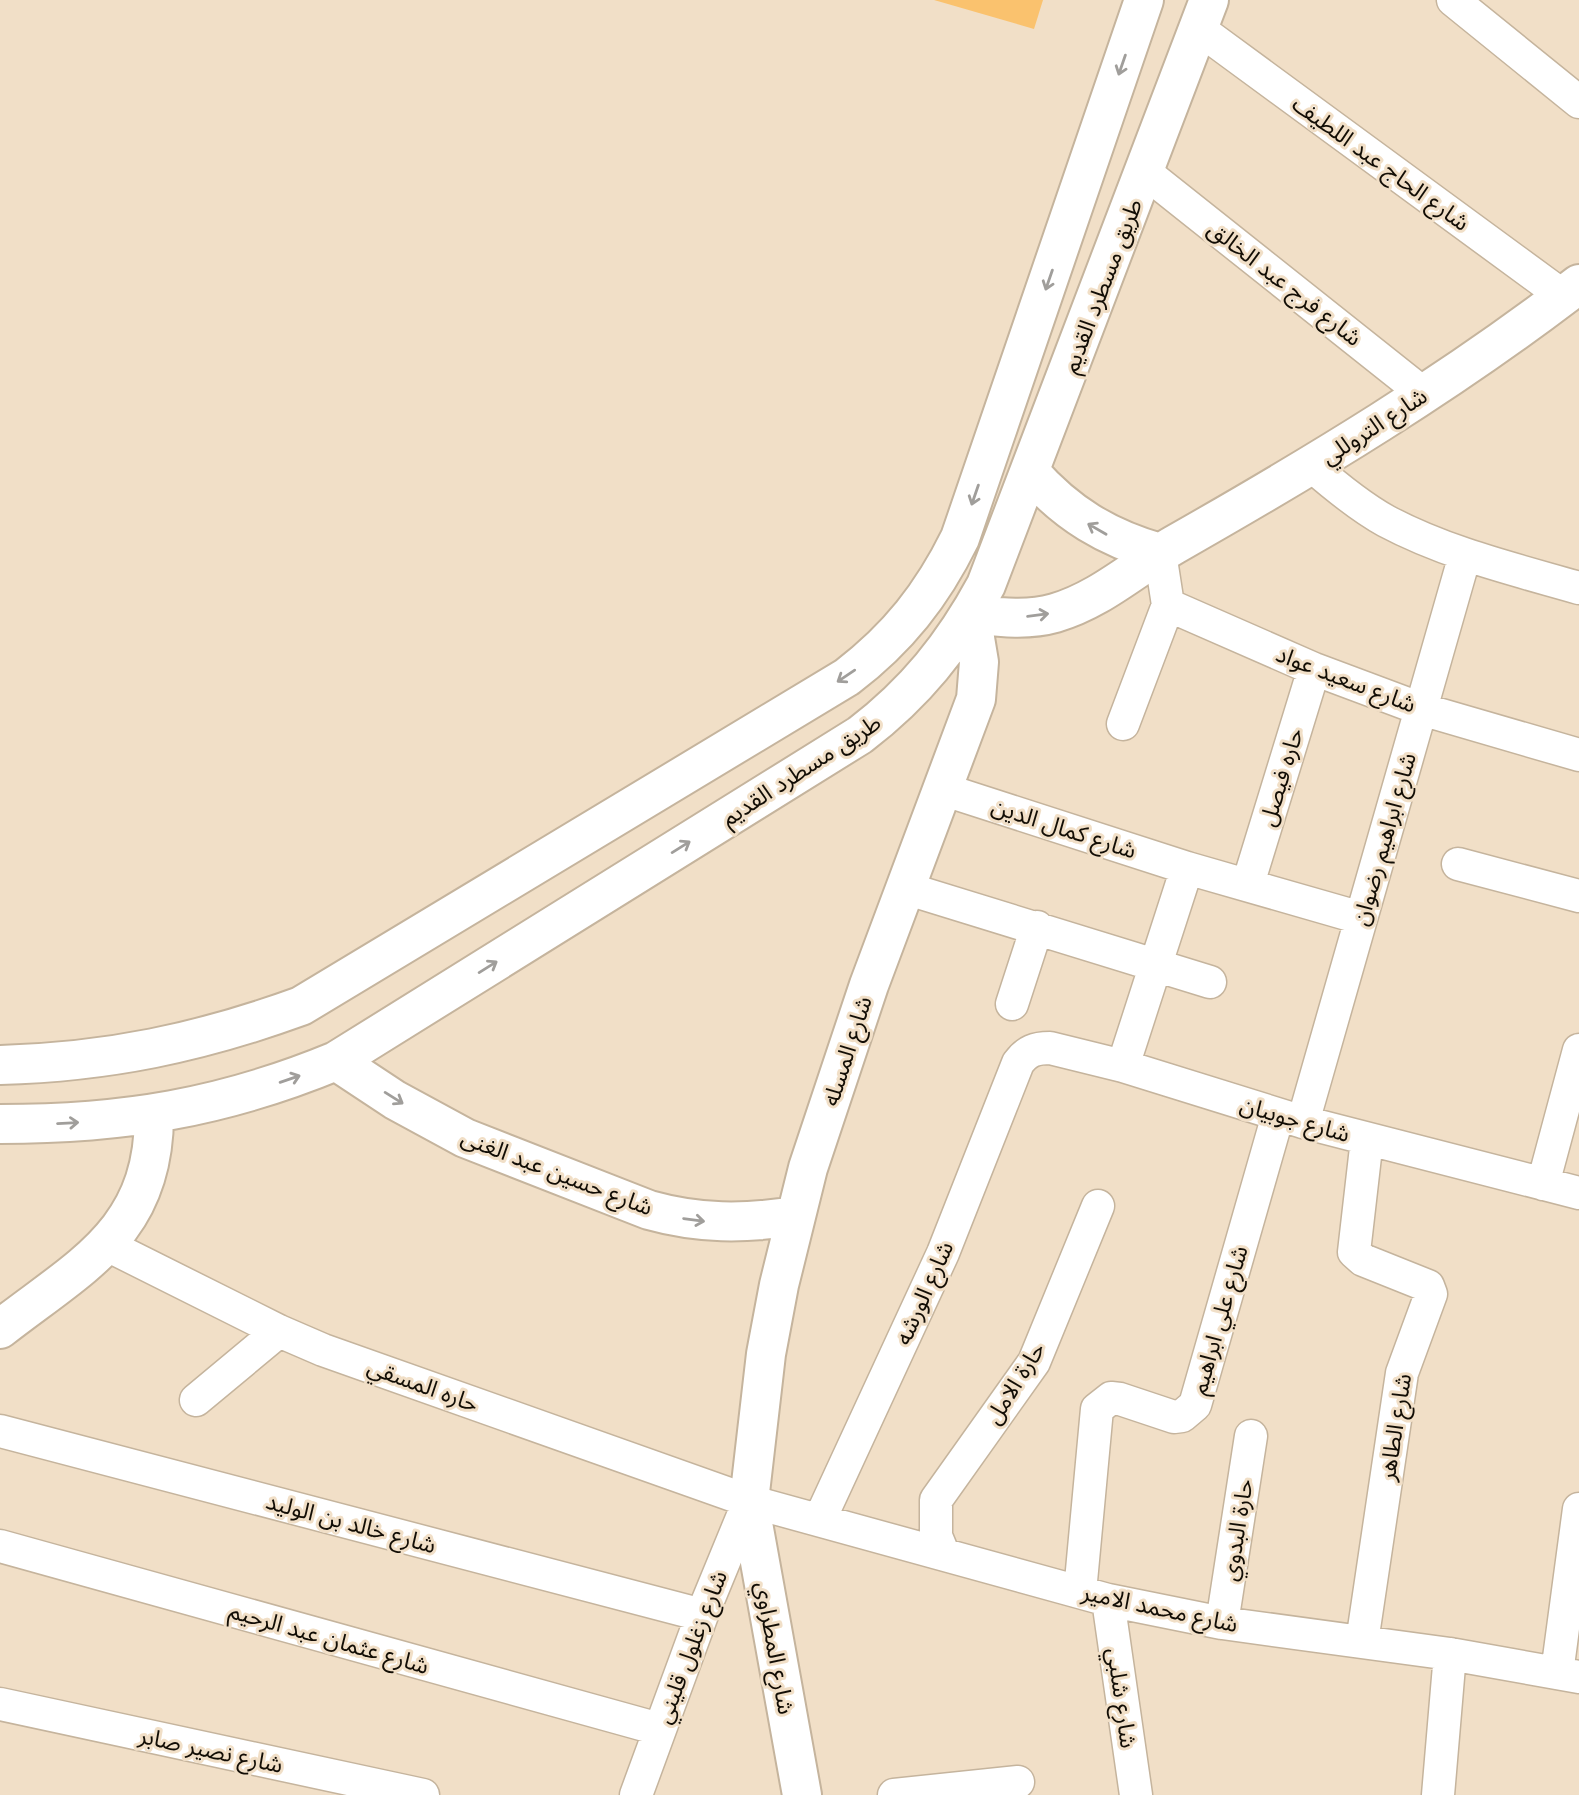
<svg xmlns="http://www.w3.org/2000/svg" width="1579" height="1795" font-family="Inter,'Noto Sans Arabic',sans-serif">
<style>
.building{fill:#fac26e}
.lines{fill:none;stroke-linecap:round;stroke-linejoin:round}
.street-casing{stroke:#c5b49d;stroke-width:35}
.secondary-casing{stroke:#c5b49d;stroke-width:42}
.street{stroke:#fff;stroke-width:32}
.secondary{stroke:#fff;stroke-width:38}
.oneway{stroke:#a09e9b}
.labels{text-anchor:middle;stroke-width:6;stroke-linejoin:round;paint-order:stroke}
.street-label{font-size:23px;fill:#120d05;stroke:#f1dfc7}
</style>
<rect width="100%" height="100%" fill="#f1dfc7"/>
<!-- building -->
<path class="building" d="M934,0h109l-9,29z"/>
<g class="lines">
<!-- street casing -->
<g class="street-casing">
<path id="street" d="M1453,0l126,102
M1199,29l364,267
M1146,173l278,221
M1312,466c23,20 47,40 74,55 60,32 127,48 193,67
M1160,553l8,52 146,64 107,40 158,46
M1123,724l45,-119
M942,789l245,79 174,50
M1458,864l121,32
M1248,884l66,-215
M905,888l305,94
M1012,1004l25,-77
M1123,1066l64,-198
M1303,1122l162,-567
M1543,1184l36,-134
M107,1245l172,86 44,19 426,151 359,99 114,23 228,31 129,23
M196,1400l83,-69
M0,1431l702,184
M820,1519l123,-266 75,-190c9,-12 17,-15 32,-15l73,18 180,56 276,71
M0,1546l659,183
M943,1553l-7,-17v-36l98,-138 64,-156
M1080,1592l17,-183 14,-11 9,1 54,18 8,-1 13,-11 83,-290
M1108,1600l28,195
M1222,1623l29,-187
M1362,1642l40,-269 29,-79 -3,-8 -65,-26 -9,-8 13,-113
M1557,1673l22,-164
M0,1704l423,91
M636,1795l66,-180 47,-114
M894,1795l124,-13
M1438,1795l12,-141"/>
</g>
<!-- secondary casing -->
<g class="secondary-casing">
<path id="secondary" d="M1030,472c37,42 77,66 130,81
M336,1061l59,39 70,38 184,72c50,14 95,14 146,6
M0,1065c108,-3 199,-22 301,-59l546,-329c51,-39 85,-82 113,-139l184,-538
M0,1124c123,0 222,-16 336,-63l524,-326c55,-42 93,-89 126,-150l223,-585
M0,1329c82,-64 154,-97 154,-213
M802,1795l-53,-294 17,-147 13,-69 29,-117 61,-183 107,-286 3,-37 -8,-48c27,3 56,7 84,-1 45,-13 79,-45 119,-68 139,-79 278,-163 405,-261"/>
</g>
<!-- street -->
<use href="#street" class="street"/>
<!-- secondary -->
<use href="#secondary" class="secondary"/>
</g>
<!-- one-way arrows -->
<defs><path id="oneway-shaft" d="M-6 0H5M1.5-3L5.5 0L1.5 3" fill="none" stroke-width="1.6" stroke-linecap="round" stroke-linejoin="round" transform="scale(1.75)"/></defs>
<g class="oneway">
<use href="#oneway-shaft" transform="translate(1122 65) rotate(109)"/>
<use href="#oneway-shaft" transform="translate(1049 280) rotate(109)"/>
<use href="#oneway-shaft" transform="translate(975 495) rotate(109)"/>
<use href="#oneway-shaft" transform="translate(1097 529) rotate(-150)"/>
<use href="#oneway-shaft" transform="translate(1038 615) rotate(-7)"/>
<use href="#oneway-shaft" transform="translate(846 676) rotate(146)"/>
<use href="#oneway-shaft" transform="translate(681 847) rotate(-32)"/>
<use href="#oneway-shaft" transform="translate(488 967) rotate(-32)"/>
<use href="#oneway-shaft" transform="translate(290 1079) rotate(-19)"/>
<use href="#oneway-shaft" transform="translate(394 1098) rotate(32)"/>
<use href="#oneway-shaft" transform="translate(68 1123) rotate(-3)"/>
<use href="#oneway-shaft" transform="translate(694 1220) rotate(8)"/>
</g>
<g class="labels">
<!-- street labels -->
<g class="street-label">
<text transform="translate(1381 163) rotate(36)" y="8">شارع الحاج عبد اللطيف</text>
<text transform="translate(1285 283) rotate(38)" y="8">شارع فرج عبد الخالق</text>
<text transform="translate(1102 286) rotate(-69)" y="8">طريق مسطرد القديم</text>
<text transform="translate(1374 426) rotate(-33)" y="8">شارع التروللي</text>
<text transform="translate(1346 679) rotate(21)" y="8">شارع سعيد عواد</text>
<text transform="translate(801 770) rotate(-33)" y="8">طريق مسطرد القديم</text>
<text transform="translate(1281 777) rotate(-73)" y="8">حاره فيصل</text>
<text transform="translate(1064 828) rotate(18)" y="8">شارع كمال الدين</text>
<text transform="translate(1384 839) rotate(-74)" y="8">شارع ابراهيم رضوان</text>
<text transform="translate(847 1051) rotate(-72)" y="8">شارع المسله</text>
<text transform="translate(1295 1119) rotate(16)" y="8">شارع جوبيان</text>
<text transform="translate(557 1172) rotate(21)" y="8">شارع حسين عبد الغنى</text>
<text transform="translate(924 1293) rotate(-66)" y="8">شارع الورشه</text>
<text transform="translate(1219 1320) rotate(-74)" y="8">شارع علي ابراهيم</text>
<text transform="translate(1015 1383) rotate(-58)" y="8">حارة الامل</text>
<text transform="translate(423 1385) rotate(20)" y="8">حاره المسقي</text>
<text transform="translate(1395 1427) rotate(-81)" y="8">شارع الطاهر</text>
<text transform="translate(351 1523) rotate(15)" y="8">شارع خالد بن الوليد</text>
<text transform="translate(1237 1530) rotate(-81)" y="8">حارة البدوي</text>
<text transform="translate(1160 1608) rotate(12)" y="8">شارع محمد الامير</text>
<text transform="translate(329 1638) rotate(16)" y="8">شارع عثمان عبد الرحيم</text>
<text transform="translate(691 1647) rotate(-69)" y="8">شارع زغلول قليني</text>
<text transform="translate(775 1648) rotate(80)" y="8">شارع المطراوي</text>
<text transform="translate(1122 1698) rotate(82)" y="8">شارع شلبي</text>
<text transform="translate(211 1750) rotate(12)" y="8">شارع نصير صابر</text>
</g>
</g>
</svg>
